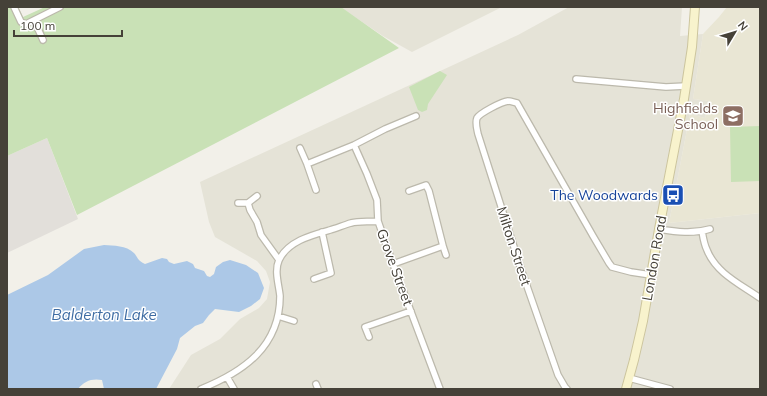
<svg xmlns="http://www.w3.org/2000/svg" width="767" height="396" font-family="Mulish,sans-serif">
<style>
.residential{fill:#e5e3d7}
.industrial{fill:#e2dfda}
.education{fill:#e9e6d4}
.green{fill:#c9e1b6}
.water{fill:#acc8e7}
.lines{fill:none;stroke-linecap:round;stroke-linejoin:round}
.minor-casing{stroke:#bcb9ac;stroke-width:8}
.secondary-casing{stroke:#ccc59e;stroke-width:10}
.minor{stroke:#fff;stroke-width:5.5}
.secondary{stroke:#f8f3cd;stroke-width:8}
.labels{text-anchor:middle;stroke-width:3;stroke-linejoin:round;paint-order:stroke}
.education-label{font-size:14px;fill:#785e54;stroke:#fff;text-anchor:end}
.transit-label{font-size:14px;fill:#164399;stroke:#fff;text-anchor:end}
.street-label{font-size:14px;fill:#454138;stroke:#fff}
.water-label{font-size:15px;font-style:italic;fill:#3e6ca3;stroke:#fff}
</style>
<rect width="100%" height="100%" fill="#f2f0e9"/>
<!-- residential -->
<path class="residential" d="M340,7h170l-10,1 -88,44 -29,-16z
M569,7h113l-2,29 23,-2 -10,65 16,2 -4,17 -15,-4 -21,109 91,-10v176h-591l22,-34 29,-16 20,-20 19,-11 8,-9 3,-17 -4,-11 -9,-10 -42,-24 -6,-15 -9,-40 318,-147z"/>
<!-- industrial -->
<path class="industrial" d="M47,138l31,81 -71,34v-97z"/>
<!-- education -->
<path class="education" d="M727,7h33v206l-91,10 21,-109 15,4 4,-17 -16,-2 10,-65 16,-17z"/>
<!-- green -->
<path class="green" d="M7,7h11l5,10 22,-10h296l58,41 -322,167 -30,-77 -40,18z
M440,71l7,4 -19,29 -1,6 -5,2 -4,-2 -9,-23z
M760,126v55l-29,1 -1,-55z"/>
<!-- water -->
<path class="water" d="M104,245c10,1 22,0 30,8 5,6 3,7 11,11l17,-6 5,1 2,3 5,2 13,-3 6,3 2,4 9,3 3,5 3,1 4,-3 2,-7 7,-5 7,-2 16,5 12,8 6,15 -4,11 -9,7 -12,6 -24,-3 -6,6 -6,8 -8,3 -15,12 -3,11 -21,40h-52l-2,-9c-10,-2 -18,1 -24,9h-71v-94l41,-20 36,-26z"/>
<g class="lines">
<!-- minor casing -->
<g class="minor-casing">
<path id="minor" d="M14,7l7,15 5,2 34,-17
M34,20l9,20
M576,79l90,8 20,-1
M354,145l13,29 10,26 1,21 15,43 47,125
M300,148l7,16
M316,190l-9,-26 47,-19 31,-16 31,-13
M238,203h10l9,-7
M248,203l2,7 7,12 4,13 18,25
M659,229c18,3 34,5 51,0
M702,231c1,6 2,13 5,19 9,23 33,34 53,48
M443,246l3,9
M393,264l50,-18 -14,-55 -3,-6 -17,6
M314,279l17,-6 -9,-41
M278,316l16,5
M369,337l-4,-10 46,-16
M227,377l7,12
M629,378l41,11
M316,384l2,5
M201,389c42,-17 79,-42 79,-93 -1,-11 -6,-25 -1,-36 9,-19 33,-25 51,-30 7,-2 14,-5 21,-7 8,-2 18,-1 27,-2
M567,389l-2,-2 -7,-12 -37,-106 -43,-135c-1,-5 -3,-11 -1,-16 3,-5 24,-16 31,-17 3,0 5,1 9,2l76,133 16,27 3,4 19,5 20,3"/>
</g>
<!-- secondary casing -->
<g class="secondary-casing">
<path id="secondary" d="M626,389l8,-29 9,-39 16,-92 25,-130 8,-52 3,-40"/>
</g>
<!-- minor -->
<use href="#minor" class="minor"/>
<!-- secondary -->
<use href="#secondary" class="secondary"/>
</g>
<!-- icons -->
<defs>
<g id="school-square" transform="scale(1.15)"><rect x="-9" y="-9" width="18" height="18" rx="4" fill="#8d6e63" stroke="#fff"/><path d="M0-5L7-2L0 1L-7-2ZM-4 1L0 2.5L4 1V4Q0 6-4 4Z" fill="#fff"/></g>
<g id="bus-square" transform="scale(1.15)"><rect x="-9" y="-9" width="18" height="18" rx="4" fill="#1a4fb4" stroke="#fff"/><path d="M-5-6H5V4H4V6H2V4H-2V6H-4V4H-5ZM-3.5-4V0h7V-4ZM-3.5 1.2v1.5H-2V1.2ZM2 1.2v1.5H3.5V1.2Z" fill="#fff"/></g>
</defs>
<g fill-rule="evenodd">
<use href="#school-square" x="733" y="116"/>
<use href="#bus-square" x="673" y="195"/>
</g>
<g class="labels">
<!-- education labels -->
<g class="education-label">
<text x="718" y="113">Highfields<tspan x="718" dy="16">School</tspan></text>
</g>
<!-- transit labels -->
<g class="transit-label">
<text x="658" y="200">The Woodwards</text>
</g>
<!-- street labels -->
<g class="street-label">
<text transform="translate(514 246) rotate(72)" y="5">Milton Street</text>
<text transform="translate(654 258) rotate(-80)" y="5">London Road</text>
<text transform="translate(395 267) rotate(70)" y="5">Grove Street</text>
</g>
<!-- water labels -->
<g class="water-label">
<text x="104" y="320">Balderton Lake</text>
</g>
</g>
<!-- border -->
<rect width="767" height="396" fill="none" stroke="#454138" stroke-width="16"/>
<!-- north arrow -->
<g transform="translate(735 32) rotate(52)" stroke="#ffffff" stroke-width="3" paint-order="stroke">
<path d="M0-3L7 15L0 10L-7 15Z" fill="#454138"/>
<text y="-6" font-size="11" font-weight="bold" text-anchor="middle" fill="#454138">N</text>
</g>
<!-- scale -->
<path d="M14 30v6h108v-6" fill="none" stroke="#454138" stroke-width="2"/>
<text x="20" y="30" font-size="12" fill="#454138" stroke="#ffffff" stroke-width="3" paint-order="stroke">100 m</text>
</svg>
